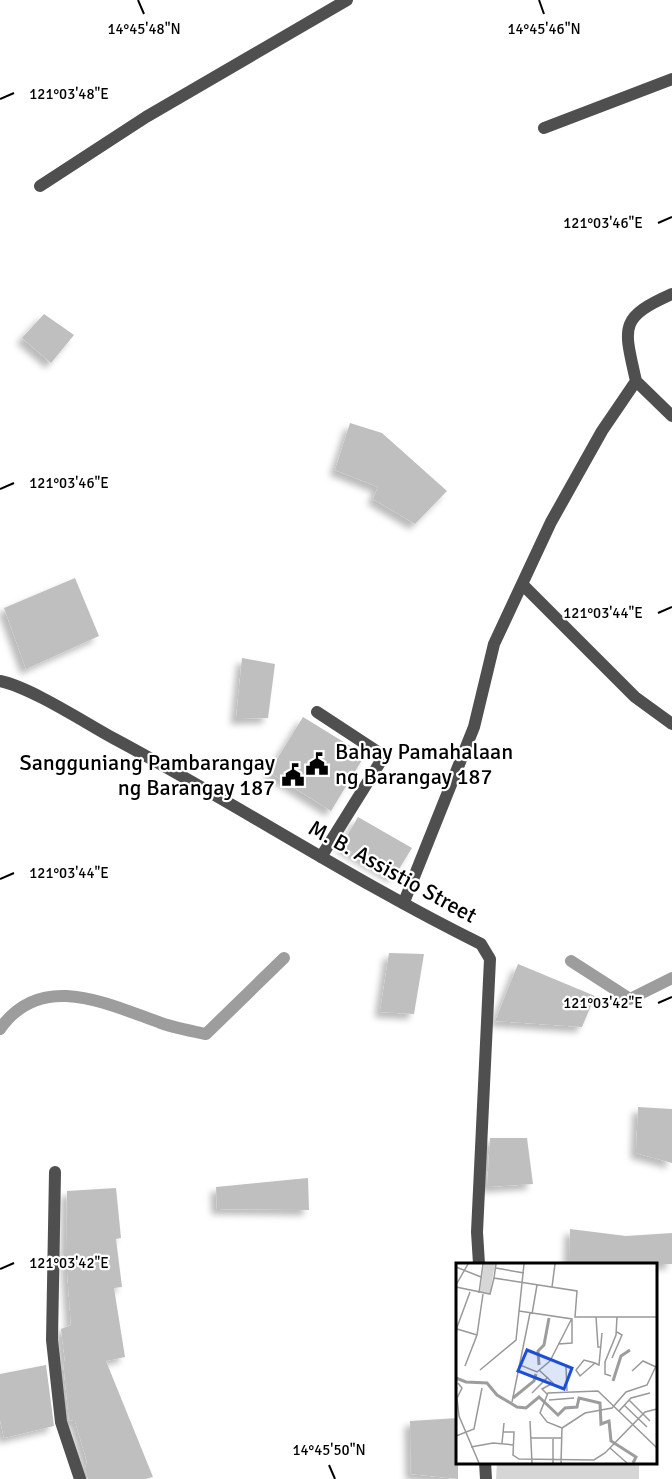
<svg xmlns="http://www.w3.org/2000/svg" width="672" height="1479" font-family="Signika,sans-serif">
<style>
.green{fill:#d6d6d6}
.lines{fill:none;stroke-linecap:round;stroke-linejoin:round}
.stream{stroke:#9d9d9d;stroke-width:12}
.building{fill:#bfbfbf;filter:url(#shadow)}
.lane{stroke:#4f4f4f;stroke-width:12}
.street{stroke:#4f4f4f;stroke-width:12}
.ticks{fill:none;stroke:#000;stroke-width:2}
.labels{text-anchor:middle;stroke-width:4.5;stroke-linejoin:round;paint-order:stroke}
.poi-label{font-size:22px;fill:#000;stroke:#fff;text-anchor:start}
.street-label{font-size:22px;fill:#000;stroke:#fff}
.inset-river{fill:none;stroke:#9d9d9d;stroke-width:3}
.inset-road{fill:none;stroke:#999;stroke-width:1.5}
.view{fill:#1d4ed8;fill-opacity:0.15;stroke:#1d4ed8;stroke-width:3}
.inset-edge{fill:none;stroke:#000;stroke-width:3}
.ticks-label{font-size:15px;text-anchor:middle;fill:#000;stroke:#fff;stroke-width:4.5;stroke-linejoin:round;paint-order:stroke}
</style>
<defs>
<filter id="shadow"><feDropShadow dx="-5.5" dy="5.5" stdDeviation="3" flood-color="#0004"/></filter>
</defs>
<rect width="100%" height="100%" fill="#fff"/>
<!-- green -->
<path class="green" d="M497,1463h142v16h-143z"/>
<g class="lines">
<!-- stream -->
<path class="stream" d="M571,961l59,38 42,-21
M0,1029c41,-59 107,-25 161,-6 14,5 30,8 45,11l78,-76"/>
</g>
<!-- building -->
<path class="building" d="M44,314l30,21 -23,28 -29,-25z
M350,423l32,10 65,58 -32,33 -42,-25 5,-12 -43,-17z
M75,578l24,58 -73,33 -22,-61z
M242,658l33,6 -7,54 -32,1z
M303,717l62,38 -34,56 -62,-39z
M358,817l54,31 -18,29 -53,-31z
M389,953l35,1 -10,60 -34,-2z
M518,964l77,32 -13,31 -87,-6z
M638,1107l34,2v54l-36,-10z
M490,1138h37l6,46 -46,3z
M308,1178l1,32 -92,-1 -1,-22z
M116,1188l5,50 -5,1 6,48 -8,1 11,69 -19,4 47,116 -8,2h-57l-3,-10 2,-7 -12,-41 -6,-1 -6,-59h2l-4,-32 10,-4 -5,-69 1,-65z
M570,1229l56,7 46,-3v31h-103z
M46,1365l8,61 -50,12 -4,-18v-46z
M458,1418v61l-47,-5 -1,-53z"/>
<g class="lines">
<!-- lane -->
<path class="lane" d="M317,712l67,44 -63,101
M55,1172l-3,168 9,82 19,57"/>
<!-- street -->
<path class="street" d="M544,128l128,-49
M40,186l106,-69 201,-117
M636,381c-12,-54 -18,-63 36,-87
M522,584l113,113 37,27
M0,681c30,6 84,41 113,57 124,66 242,144 368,206l9,15 -13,273 2,32
M404,902l70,-175 20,-83 57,-122 51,-91 34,-50 36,35
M485,1462l1,17"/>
</g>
<!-- ticks -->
<path class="ticks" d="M138,0l6,14M539,0l5,14M0,99l14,-6M658,223l14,-6M0,489l14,-6M658,613l14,-6M0,879l14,-6M658,1003l14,-6M0,1269l14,-6M329,1465l6,14"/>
<!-- icons -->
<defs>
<g id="civic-bare" transform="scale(1.8)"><path d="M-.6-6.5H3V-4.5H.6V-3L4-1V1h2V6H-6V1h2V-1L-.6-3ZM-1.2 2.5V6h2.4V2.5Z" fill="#000" stroke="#fff" stroke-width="2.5" paint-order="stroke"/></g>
</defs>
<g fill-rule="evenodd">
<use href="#civic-bare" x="317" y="764"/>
<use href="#civic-bare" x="293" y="775"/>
</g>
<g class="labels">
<!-- poi labels -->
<g class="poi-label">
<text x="335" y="759">Bahay Pamahalaan<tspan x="335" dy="25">ng Barangay 187</tspan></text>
<text x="275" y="770" text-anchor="end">Sangguniang Pambarangay<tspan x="275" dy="25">ng Barangay 187</tspan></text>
</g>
<!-- street labels -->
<g class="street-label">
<text transform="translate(393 871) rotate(29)" y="8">M. B. Assistio Street</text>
</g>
</g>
<!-- overview -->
<g transform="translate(456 1263)">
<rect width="201" height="201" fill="#fff"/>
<path d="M28,1h11l-5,29 -10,-1z" fill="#d6d6d6"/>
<path class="inset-river" d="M83,102l-1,-14 6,-6 5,-27M0,115l10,4 21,1 10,12 20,12 9,1 13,-11 19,18 7,-7 12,-1 2,-9 21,5 1,21 8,-3 2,20 25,16 -3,6M157,118l8,-25 9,-6M57,135l21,-17 2,-7"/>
<path class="inset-road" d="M40,1l-2,14 83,13 -2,26h82M0,4l25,10M40,5l28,5M0,22l12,-21M0,24l34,7 4,-16M96,24l3,-23M23,30l4,-29M63,48l53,8v24l-14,1M76,51l5,-29M140,54l2,30h3M0,67l14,-38M0,71l1,-5 20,6M156,95l10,-23 -5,-3M139,100l-15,13 -4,-6 8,-10 11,3 4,2 3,-32M64,102l17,7 13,-11 21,-41M9,103l12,-31 6,-41M110,104l1,24M24,107l36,-30 8,-76M83,107l14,13 -11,6 5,5M176,108l11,-10 13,6M155,113l-6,-2v-12l11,-27 1,-18M2,120l4,5 -5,10 2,18 20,47M76,130l16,-16M93,137l25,-2M173,137l21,21M56,139l18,-89M168,142l23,22M163,148l12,-13 19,-5M74,158l2,42M106,165l-15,-6 -7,-9 8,-20 50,-2 59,57M47,169h11l-1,23 6,4 75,1 11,-7 40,-41 12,-3M0,173l18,-7 8,-41M75,175h30M97,176v24M46,180l2,-20M15,184l22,-4 21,2M154,185l17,15M105,200l1,-35 23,-15 27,-5 14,-16 21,-7 10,-21"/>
<path class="view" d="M71,87l45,18 -8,21 -46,-18z"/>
<rect width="201" height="201" class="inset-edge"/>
</g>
<g class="ticks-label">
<text x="144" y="34">14°45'48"N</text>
<text x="544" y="34">14°45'46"N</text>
<text x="69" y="99">121°03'48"E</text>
<text x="603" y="228">121°03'46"E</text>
<text x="69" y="488">121°03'46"E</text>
<text x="603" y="618">121°03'44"E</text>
<text x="69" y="878">121°03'44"E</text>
<text x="603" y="1008">121°03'42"E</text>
<text x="69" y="1268">121°03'42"E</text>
<text x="329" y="1455">14°45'50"N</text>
</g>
</svg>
